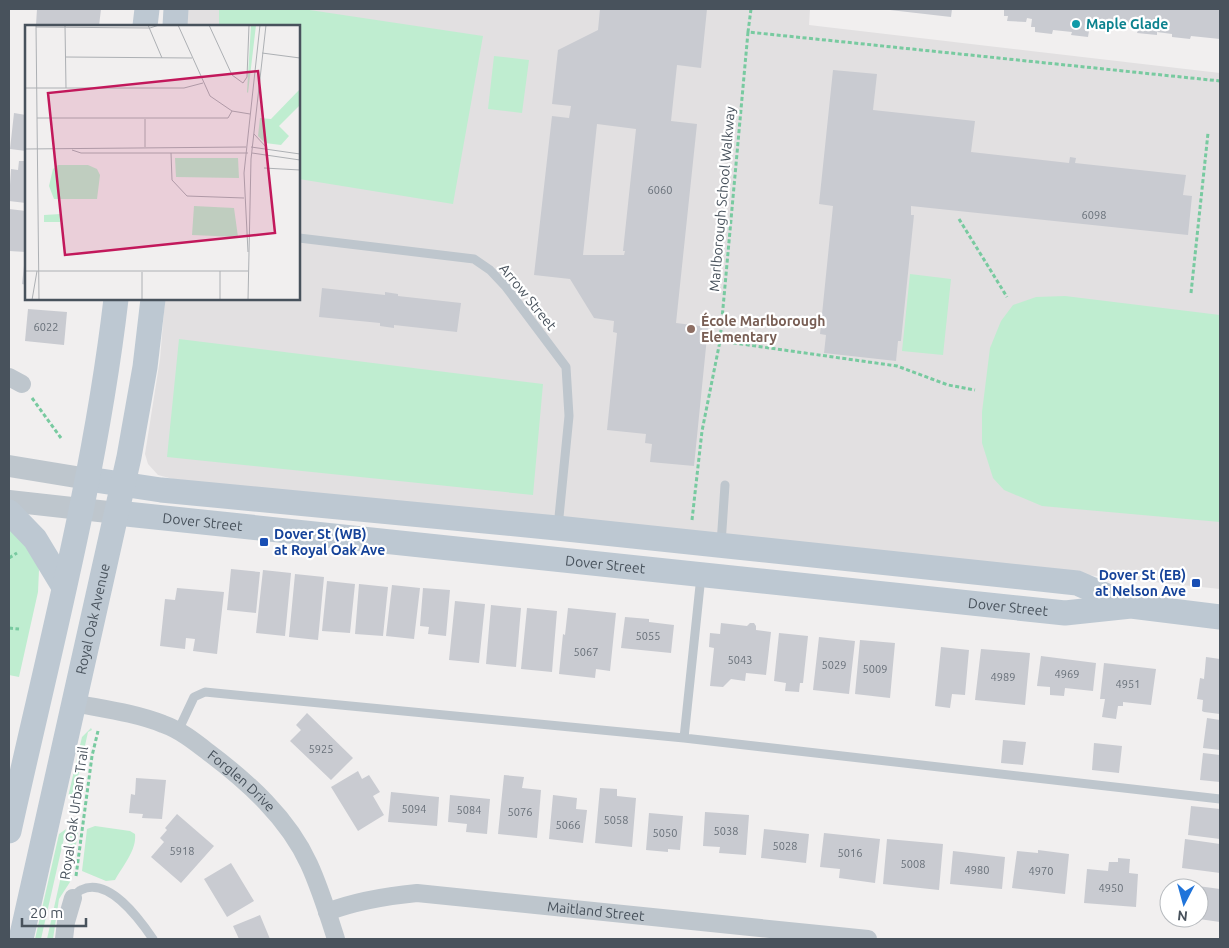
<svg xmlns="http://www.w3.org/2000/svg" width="1229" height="948" font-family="Ubuntu,sans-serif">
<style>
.education{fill:#e2e0e1}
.green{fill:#bfedd0}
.building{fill:#c9cbd1;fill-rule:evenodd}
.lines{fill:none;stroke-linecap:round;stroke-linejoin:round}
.path{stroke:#78caa0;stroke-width:3;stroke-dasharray:4 2.5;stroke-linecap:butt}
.service{stroke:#bec6cd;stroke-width:9}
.minor{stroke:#bec6cd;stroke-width:18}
.tertiary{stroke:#bec6cd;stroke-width:22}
.secondary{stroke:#bdc8d2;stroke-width:25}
.culture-dot{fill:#0f9aa8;stroke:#fff;stroke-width:2}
.education-dot{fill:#8d6e63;stroke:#fff;stroke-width:2}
.transit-dot{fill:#1a4fb4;stroke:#fff;stroke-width:2}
.labels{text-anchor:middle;stroke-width:4.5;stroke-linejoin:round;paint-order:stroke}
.number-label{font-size:11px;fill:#687079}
.culture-label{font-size:14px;font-weight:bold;fill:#0d838f;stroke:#fff;text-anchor:start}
.street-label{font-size:14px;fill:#48525c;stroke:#fff}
.education-label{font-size:14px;font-weight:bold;fill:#785e54;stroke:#fff;text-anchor:start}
.transit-label{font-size:14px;font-weight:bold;fill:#164399;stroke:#fff;text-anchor:start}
.inset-road{fill:none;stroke:#adb0b4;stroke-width:1}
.view{fill:#c2185b;fill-opacity:0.15;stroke:#c2185b;stroke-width:2.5}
.inset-edge{fill:none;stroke:#48525c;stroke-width:2.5}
</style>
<rect width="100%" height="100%" fill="#f1efef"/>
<!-- education -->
<path class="education" d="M187,9h623l-1,16 411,48v516l-1047,-110 -15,-4 -10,-11 -3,-10 15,-95 5,-60h134v-273h-113z"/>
<!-- green -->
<path class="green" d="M219,9h84l180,27 -30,168 -154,-25v-153h-80z
M494,56l35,4 -7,53 -34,-4z
M910,274l41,5 -8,76 -41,-4z
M1065,296l155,19v207l-178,-16 -38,-16 -11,-12 -11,-35v-31l8,-64 11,-27 12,-16 23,-8z
M179,339l364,45 -10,111 -366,-38z
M9,530l6,3 21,27 3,10 -1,22 -19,85 -10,-2z
M91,728l1,2 -4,2 -15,68 -5,-3 14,-60z
M95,826l35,5 5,3c2,16 -13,33 -20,46l-9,1 -24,-10 5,-42z
M72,827l6,5 -8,50 -11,17 -6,40h-6z
M66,829l-25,110h-6l24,-105z"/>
<!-- building -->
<path class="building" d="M37,9h64l-2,17 -63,-1z
M600,9h107l-6,59 -24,-3 -6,56 26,3 -21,199 32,4 -14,139 -44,-4 2,-18 -7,-1 1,-9 -39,-4 10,-97 -4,-1 1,-11 -20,-3 -24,-39 -36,-4 18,-159 17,2 2,-12 -19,-2 6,-54 40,-20zM597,124l39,5 -13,122h2l-1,4h-41z
M890,9h62l-1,8 -61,-7z
M1004,9h216v30l-29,-3 -1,3 -18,-2v-3l-15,-2v3l-20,-2 1,-3h-5l1,-7 -14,-1 -1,6 -29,-3 -2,12 -17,-2 1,-3 -19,-2 -1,4 -17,-2v-5h-4l1,-8 -5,-1 -1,4 -19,-1 1,-5h-4z
M833,70l44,4 -4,36 102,11 -4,31 98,11 1,-6 6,1 -1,5 111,12 -3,20 9,1 -4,39 -277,-29v9h3l-13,126h-3l-2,20 -72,-8 2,-18 -6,-1 13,-128 -14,-2z
M14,113l12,2v36l-16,-2z
M19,161h7v42l-17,-2 2,-32 7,1z
M9,209l17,2v41l-17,-1z
M24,266h2v19l-4,-1z
M322,288l63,7v-3l13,2v2l63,7 -4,29 -63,-7v3l-14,-2v-3l-61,-6z
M28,309l39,3 -3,33 -39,-4z
M231,569l29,3 -4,41 -29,-3z
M263,570l28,3 -6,63 -29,-3z
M295,574l29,3 -6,63 -29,-3z
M327,581l28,3 -5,49 -28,-2z
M359,584l29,3 -5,49 -28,-2z
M392,585l28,3 -6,51 -28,-3z
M177,588l47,4 -7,62 -24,-3 2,-12 -9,-1 -1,11 -25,-3 5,-47 10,1z
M423,588l27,2 -4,46 -18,-2 1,-7 -9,-1z
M455,601l30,3 -6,59 -30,-3z
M491,605l30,3 -5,59 -30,-3z
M527,608l30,3 -5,61 -31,-3z
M568,608l48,5 -6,58 -14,-2 -1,9 -36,-4 4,-40 2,1z
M625,617l24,2v3l25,3 -3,28 -50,-5z
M721,623l26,3 3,-3h4l2,3v4l15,2 -5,43 -20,-2 -1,8 -14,-2 -8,8 -13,-1 4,-38 -5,-1 1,-14 10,1z
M779,633l29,3 -5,47h-3l-1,9 -14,-1 1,-8 -12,-2z
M819,637l36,4 -6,53 -36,-4z
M860,640l35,3 -5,55 -35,-4z
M941,647l28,3 -4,45 -13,-1 -2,14 -15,-2z
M981,649l49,4 -5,52 -50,-5z
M1041,656l55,7 -3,28 -28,-3 -1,8 -14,-1v-8l-13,-1z
M1206,657l14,2v55l-16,-2 -2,-1 1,-11 -6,-1 3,-21 4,1z
M1104,663l52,6 -5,36 -28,-3v4h-5l-2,13 -14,-2 3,-18h-5z
M307,713l46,45 -22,22 -41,-39 11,-11 -5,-5z
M1207,718l13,2v30l-17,-2z
M1003,740l23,2 -3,23 -22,-2z
M1094,743l28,3 -3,27 -27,-3z
M1203,753l17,2v27l-20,-2z
M358,771l4,8 7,-4 11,17 -7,4 11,19 -26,16 -27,-44z
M504,775l20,2 -2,11 19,2 -4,48 -39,-4z
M136,778l30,2 -4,39 -20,-1 1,-4 -14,-1 2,-19 4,1z
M600,788l17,1v7l19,2 -4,49 -37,-4z
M391,792l48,5 -2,29 -49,-4z
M450,795l40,4 -3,35 -21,-2 1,-8 -19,-2z
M553,795l24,3 -1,11 11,1 -4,33 -34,-4z
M1191,806l29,3v30l-32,-4z
M705,812l44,3 -3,40 -27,-2 1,-6 -17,-1z
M649,813l34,3 -3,34 -12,-1v3l-22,-2z
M177,814l37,32 -33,37 -30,-26 13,-15 -4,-4 7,-8 -2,-2z
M764,829l45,5 -3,29 -45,-5z
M824,833l56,6 -5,44 -36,-5 1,-9 -20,-2z
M887,839l56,5 -4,46 -56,-6z
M1185,839l35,5v29l-38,-5z
M1038,850l31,4 -4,40 -53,-6 5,-37 21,2z
M953,851l52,6 -3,32 -52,-5z
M1118,858l12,1 -1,14 9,1 -2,33 -52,-4 3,-34 21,2 1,-9h9z
M231,863l23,38 -27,16 -23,-38z
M1183,884l37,5v33l-21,-3v-31h-17z
M260,915l10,24h-31l-6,-13z"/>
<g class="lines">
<!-- path -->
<path class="path" d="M751,9l-3,23 472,49
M959,219l48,78
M1191,293l17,-160
M720,341l177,25 51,19 27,5
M32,398l29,40
M692,520l10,-89 18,-90 28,-309
M9,558l8,-5
M9,628l10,1
M76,876l16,-120 6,-25"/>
<!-- service -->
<path class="service" d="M299,238l175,21 16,11 16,17 60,80 3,49 -11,111
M721,544l4,-59
M178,731l16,-34 11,-5 479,46 536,61
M684,738l17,-162
M73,898c2,-2 5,-7 8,-8 28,-14 59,30 72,49"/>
<!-- minor -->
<g class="minor">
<path d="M9,377l13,7"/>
<path id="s1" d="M74,703c30,6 61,10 89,21 17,6 31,17 45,28 40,30 80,66 101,112 11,24 19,50 27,75"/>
<path id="s2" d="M327,912c29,-11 59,-16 90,-19l451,46"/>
<path d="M64,939l2,-17 7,-24"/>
</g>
<!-- tertiary -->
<path class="tertiary" d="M9,466l79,13
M9,501l108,12"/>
<!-- secondary -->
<g class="secondary">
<path d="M145,26l2,-17"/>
<path d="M175,26l1,-17"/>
<path d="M88,479l73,11 396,38 520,55 51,22"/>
<path d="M9,512l26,27 29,48"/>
<path id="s3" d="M117,513l948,100 66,-7 89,11"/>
<path d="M9,831c39,-177 86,-352 107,-532"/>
<path id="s4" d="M21,939l108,-482 16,-90 8,-68"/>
</g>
</g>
<!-- markers -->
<circle class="culture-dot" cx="1076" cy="24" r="5"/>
<circle class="education-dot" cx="691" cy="329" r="5"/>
<g class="transit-dot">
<rect x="259" y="537" width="10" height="10" rx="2.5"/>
<rect x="1191" y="578" width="10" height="10" rx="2.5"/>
</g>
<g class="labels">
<!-- number labels -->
<g class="number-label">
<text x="660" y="194">6060</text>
<text x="1094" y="219">6098</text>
<text x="46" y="331">6022</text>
<text x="648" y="640">5055</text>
<text x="586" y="656">5067</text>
<text x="740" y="664">5043</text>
<text x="834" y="669">5029</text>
<text x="875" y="673">5009</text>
<text x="1067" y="678">4969</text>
<text x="1003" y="681">4989</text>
<text x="1128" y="688">4951</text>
<text x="321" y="753">5925</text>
<text x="414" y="813">5094</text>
<text x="469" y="814">5084</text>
<text x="520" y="816">5076</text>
<text x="616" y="824">5058</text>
<text x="568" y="829">5066</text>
<text x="726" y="835">5038</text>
<text x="665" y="837">5050</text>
<text x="785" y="850">5028</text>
<text x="182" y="855">5918</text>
<text x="850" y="857">5016</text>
<text x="913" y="868">5008</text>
<text x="977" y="874">4980</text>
<text x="1041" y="875">4970</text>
<text x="1111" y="892">4950</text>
</g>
<!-- culture labels -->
<g class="culture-label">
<text x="1086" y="29">Maple Glade</text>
</g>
<!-- street labels -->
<g class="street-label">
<text transform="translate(722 199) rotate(-85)" y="5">Marlborough School Walkway</text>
<text transform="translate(528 297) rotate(51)" y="5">Arrow Street</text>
<text dy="5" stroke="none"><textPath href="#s3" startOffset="86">Dover Street</textPath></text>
<text dy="5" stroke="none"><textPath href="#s3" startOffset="491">Dover Street</textPath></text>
<text dy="5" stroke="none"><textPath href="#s3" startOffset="896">Dover Street</textPath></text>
<text dy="5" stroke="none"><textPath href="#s4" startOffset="328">Royal Oak Avenue</textPath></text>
<text dy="5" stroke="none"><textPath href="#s1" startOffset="189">Forglen Drive</textPath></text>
<text transform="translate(74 813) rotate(-82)" y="5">Royal Oak Urban Trail</text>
<text dy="5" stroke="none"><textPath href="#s2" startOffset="272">Maitland Street</textPath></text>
</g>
<!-- education labels -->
<g class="education-label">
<text x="701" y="326">École Marlborough<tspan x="701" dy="16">Elementary</tspan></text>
</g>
<!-- transit labels -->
<g class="transit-label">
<text x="274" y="539">Dover St (WB)<tspan x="274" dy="16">at Royal Oak Ave</tspan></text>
<text x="1186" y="580" text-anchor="end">Dover St (EB)<tspan x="1186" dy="16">at Nelson Ave</tspan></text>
</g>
</g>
<!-- overview -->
<g transform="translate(25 25)">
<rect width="275" height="275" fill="#f1efef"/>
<path d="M226,0h5l-8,68 -1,-1zM275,64v16l-21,21 10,10 -8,9 -16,-2 -7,-7 2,-18 11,1zM150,133h63l1,20 -63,-1zM63,140l9,4 3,6 -3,24h-43l-5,-13 4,-17 5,-4zM169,181l40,2 4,29 -46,-2zM36,189l-1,8h-16v-7z" fill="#bfedd0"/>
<path class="inset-road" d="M11,0l3,275M123,0l14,33M153,0l32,71 22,15 18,3M184,0l23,50 11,8 4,-6 2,-52M40,1l1,62M11,2l114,1 9,-3M237,28l38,5M41,32l126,1M0,63h159l19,-5M12,93h191l4,-7M120,94v28M229,109l13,14M226,122l49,7M0,124l221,-2M47,125l9,3h167M146,128l1,27 15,16 57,2M227,128l48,7M239,143l36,2M223,227l-4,-79 16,-148M0,246h223M7,275l5,-29M117,275v-28M195,275v-29M223,275l3,-141 15,-134"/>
<path class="view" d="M233,46l17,162 -210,22 -17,-162z"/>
<rect width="275" height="275" class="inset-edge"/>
</g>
<!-- border -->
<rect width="1229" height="948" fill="none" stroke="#48525c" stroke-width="20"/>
<!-- north arrow -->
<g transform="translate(1184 903) rotate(186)"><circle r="24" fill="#ffffff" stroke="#b6babe"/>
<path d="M0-4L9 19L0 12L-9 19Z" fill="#2074da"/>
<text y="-8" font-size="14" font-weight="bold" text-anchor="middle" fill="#48525c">N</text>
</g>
<!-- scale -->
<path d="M22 918v8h64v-8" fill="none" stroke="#48525c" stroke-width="2.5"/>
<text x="30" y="918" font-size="15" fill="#48525c" stroke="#ffffff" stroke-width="4" paint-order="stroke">20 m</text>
</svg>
